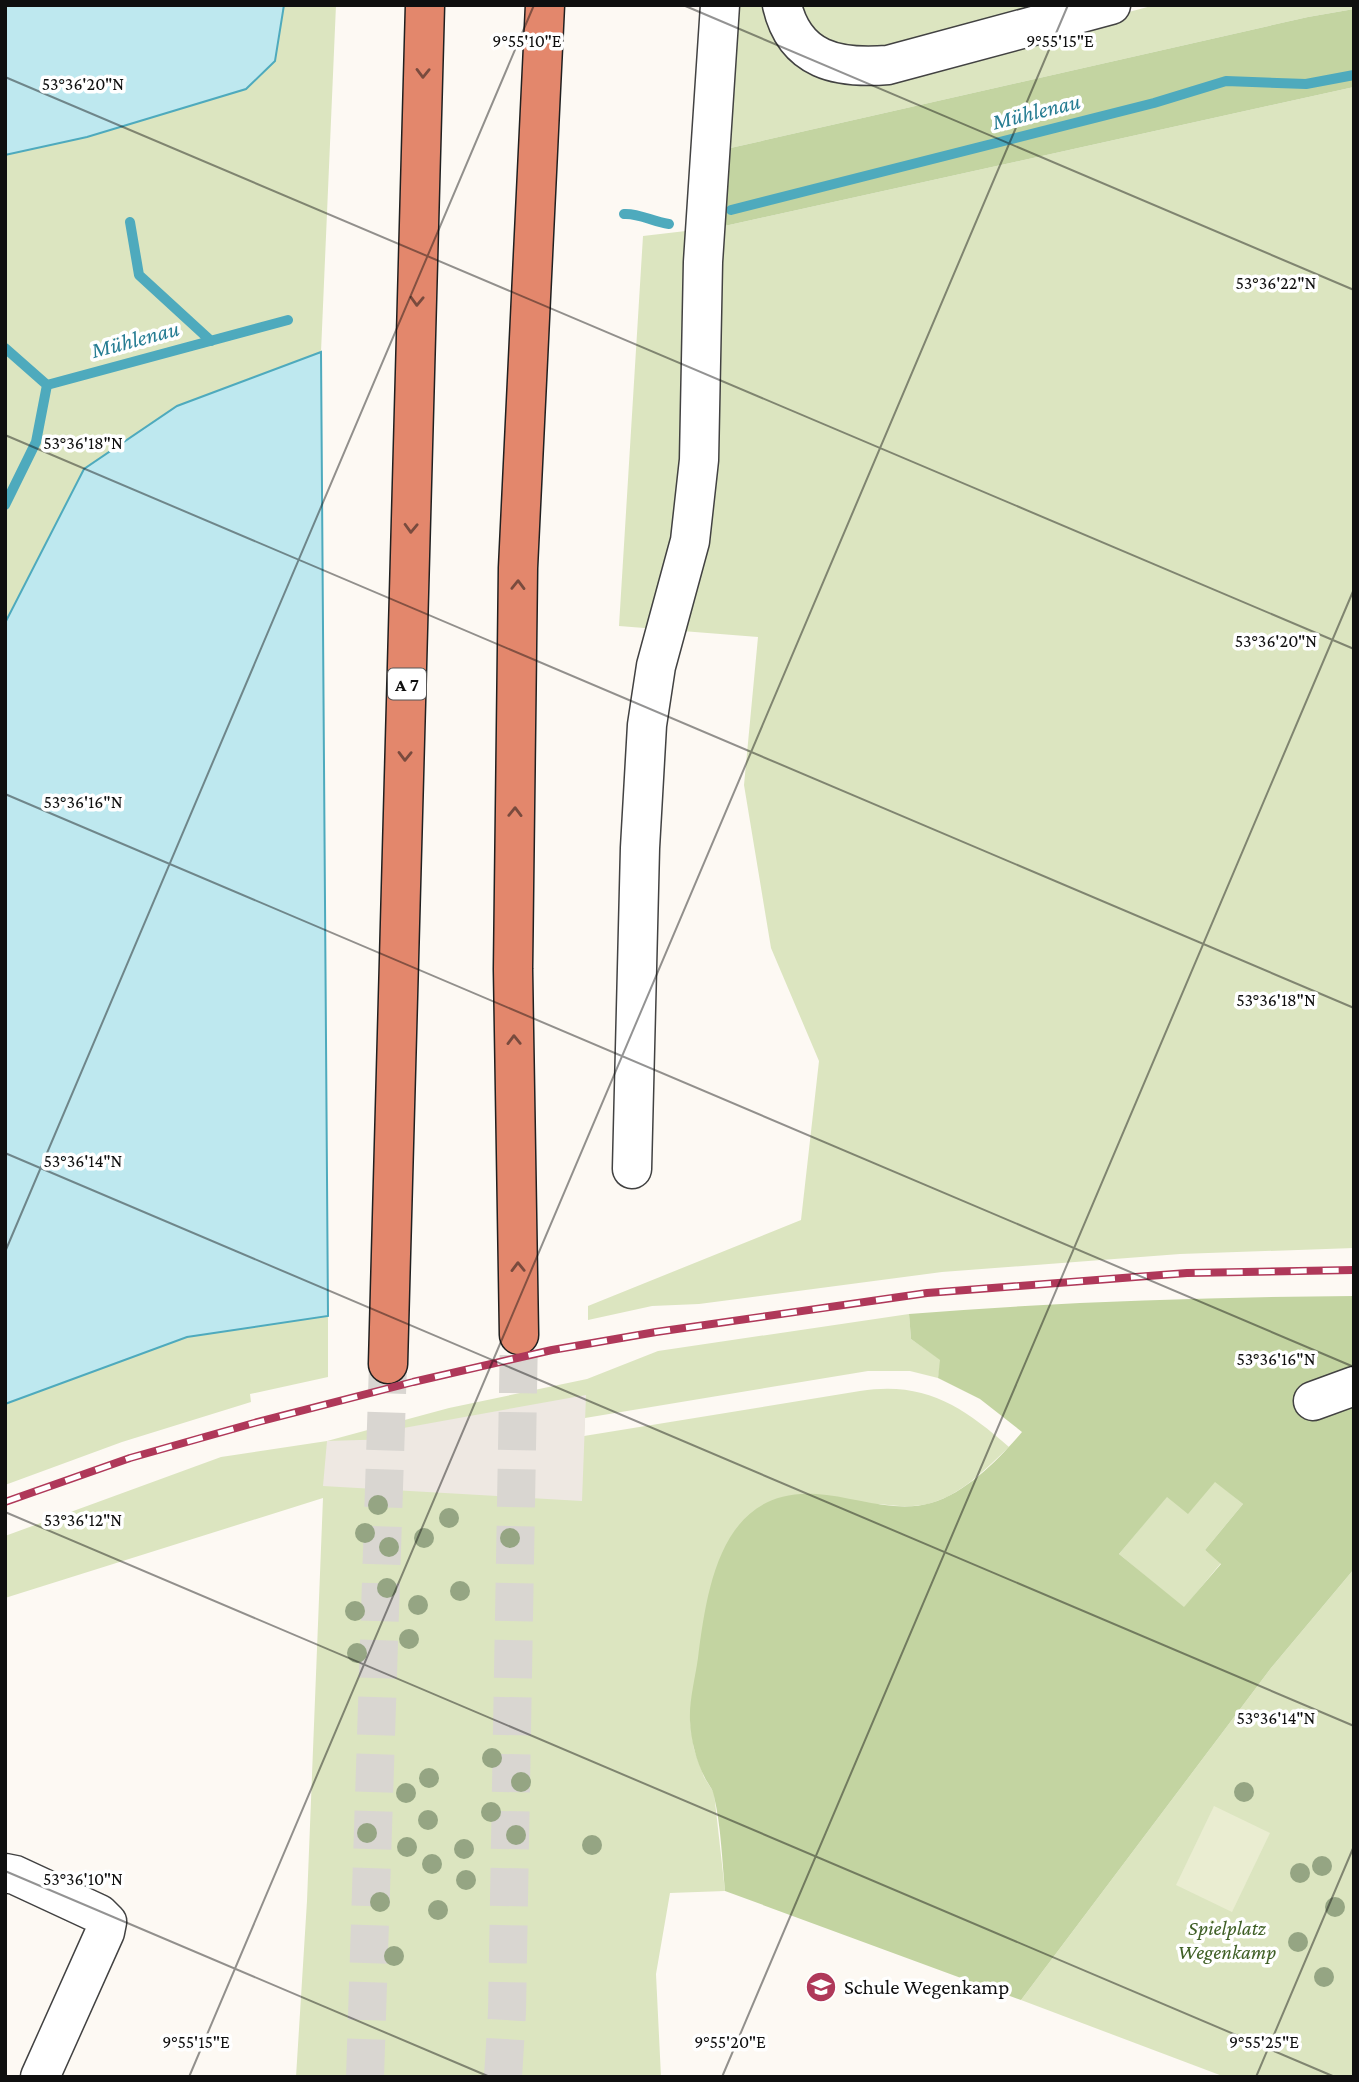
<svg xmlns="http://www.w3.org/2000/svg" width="1359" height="2082" font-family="'Crimson Pro',serif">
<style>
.green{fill:#dce5c0}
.forest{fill:#c3d4a1;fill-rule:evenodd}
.pitch{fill:#eaedd1}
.plaza{fill:#eee8e2}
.water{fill:#bee8ef;stroke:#4eaabd;stroke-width:2}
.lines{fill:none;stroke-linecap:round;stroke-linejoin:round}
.stream{stroke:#4eaabd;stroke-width:10}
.highway-tunnel{stroke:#d9d6d1;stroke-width:38;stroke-dasharray:38 19;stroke-linecap:butt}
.minor-casing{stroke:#424242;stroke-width:41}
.highway-casing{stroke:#202020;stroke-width:41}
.minor{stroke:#fff;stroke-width:38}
.highway{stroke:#e3876c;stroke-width:38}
.rail-casing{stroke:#af3859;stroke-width:8}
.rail{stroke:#fff;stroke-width:5;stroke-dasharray:16;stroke-linecap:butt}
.tree{fill:#95a583}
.oneway{stroke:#794b3e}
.ticks{fill:none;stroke:#0f0f0f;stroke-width:2;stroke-opacity:0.45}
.labels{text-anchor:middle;stroke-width:7;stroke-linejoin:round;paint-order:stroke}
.shield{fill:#fff;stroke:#575757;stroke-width:2}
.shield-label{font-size:19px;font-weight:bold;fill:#0f0f0f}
.park-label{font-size:21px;font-style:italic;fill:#406027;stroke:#fff}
.poi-label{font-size:21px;fill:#0f0f0f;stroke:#fff;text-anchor:start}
.water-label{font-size:23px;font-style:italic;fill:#277d93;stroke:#fff}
.ticks-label{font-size:18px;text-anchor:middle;fill:#0f0f0f;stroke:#fff;stroke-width:7;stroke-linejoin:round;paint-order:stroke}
</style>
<rect width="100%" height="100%" fill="#fdf9f3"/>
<!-- green -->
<path class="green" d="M284,5h52l-15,347 -144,54 -172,217v-468l82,-18 188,-76z
M735,5h36l39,67 22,10 25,3 298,-80h199v4l-46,8 -582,132z
M794,5h273l-184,51 -62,-9z
M1354,87v1161l-174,6 -238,18 -243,32 -47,2 -64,14v-14l213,-86 18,-159 -48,-113 -27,-163 14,-148 -139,-11 24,-390 77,-9z
M909,1314l2,25 30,21 -3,18 -28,-7h-42l-283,47 -1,18 276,-45c65,-10 102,15 149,56 -28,26 -56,57 -96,59 -11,1 -23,-1 -34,-2l-189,216 4,29 10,28 10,16 11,98 -55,2 -14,81 5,103h-365l11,-176 16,-403 -318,100v-62l216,-79 106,-16 122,-33 138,-29 71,-28z
M328,1316v61l-78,17 1,8 -129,40 -117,43v-81l182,-67z
M1215,1481l28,23 -38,46 16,13 -37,45 -65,-54 48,-58z
M1354,1569v508h-129l-204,-77 250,-332z"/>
<!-- forest -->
<path class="forest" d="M1354,9v78l-634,140 6,-78 582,-132z
M1354,1296v273l-83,99 -250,332 -296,-109c-3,-31 -4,-65 -11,-95 -1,-7 -6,-12 -9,-18 -9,-17 -14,-38 -15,-57 -1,-20 5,-42 8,-63 9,-71 23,-170 118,-164 37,2 78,20 115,9 36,-11 67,-43 91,-71l-42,-33 -42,-21 2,-18 -29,-21 -2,-25c148,-12 296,-17 445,-18zM1215,1482l28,22 -38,46 16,14 -37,43 -65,-53 48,-57 21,17z"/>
<!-- pitch -->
<path class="pitch" d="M1214,1806l56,27 -38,79 -56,-27z"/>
<!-- plaza -->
<path class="plaza" d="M586,1395l-4,106 -259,-15 4,-45 66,-2 5,-10z"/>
<!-- water -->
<path class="water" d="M5,5h279l-9,56 -29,28 -159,48 -82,18z
M321,352l7,964 -141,21 -182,67v-781l79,-154 93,-63z"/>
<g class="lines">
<!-- stream -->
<path class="stream" d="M731,210l423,-107 72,-22 80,3 48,-9
M624,214c16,-1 28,8 45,10
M130,222l9,53 72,66
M5,348l42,37 241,-65
M5,505l31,-63 11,-57"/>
<!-- highway-tunnel -->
<path class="highway-tunnel" d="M365,2077l23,-713
M503,2077l4,-65 12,-677"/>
<!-- minor casing -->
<g class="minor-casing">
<path id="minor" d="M782,5c13,56 56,64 106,60l223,-60
M632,1169l8,-321 7,-123 9,-59 34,-125 9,-81 4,-198 17,-257
M1313,1401l41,-15
M5,1873l10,2 84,39 8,8 -2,10 -65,145"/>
</g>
<!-- highway casing -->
<g class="highway-casing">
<path id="highway" d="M519,1335l-6,-366 5,-401 27,-563
M388,1364l37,-1359"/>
</g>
<!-- minor -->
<use href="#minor" class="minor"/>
<!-- highway -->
<use href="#highway" class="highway"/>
<!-- rail casing -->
<g class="rail-casing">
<path id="rail" d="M5,1502l125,-44 124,-35 159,-41 139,-32 104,-18 271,-39 260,-20 167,-3"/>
</g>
<!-- rail -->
<use href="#rail" class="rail"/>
</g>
<!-- trees -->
<g class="tree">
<circle cx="378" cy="1505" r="10"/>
<circle cx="449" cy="1518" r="10"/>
<circle cx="365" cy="1533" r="10"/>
<circle cx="424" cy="1538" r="10"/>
<circle cx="510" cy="1538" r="10"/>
<circle cx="389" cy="1547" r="10"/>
<circle cx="387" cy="1588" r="10"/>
<circle cx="460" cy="1591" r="10"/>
<circle cx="418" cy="1605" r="10"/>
<circle cx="355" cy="1611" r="10"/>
<circle cx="409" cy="1639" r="10"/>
<circle cx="357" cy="1653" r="10"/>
<circle cx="492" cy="1758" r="10"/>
<circle cx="429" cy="1778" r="10"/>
<circle cx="521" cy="1782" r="10"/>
<circle cx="1244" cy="1792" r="10"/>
<circle cx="406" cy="1793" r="10"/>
<circle cx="491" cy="1812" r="10"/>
<circle cx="428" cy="1820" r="10"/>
<circle cx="367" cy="1833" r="10"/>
<circle cx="516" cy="1835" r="10"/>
<circle cx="592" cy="1845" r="10"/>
<circle cx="407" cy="1847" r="10"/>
<circle cx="464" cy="1849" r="10"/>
<circle cx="432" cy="1864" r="10"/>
<circle cx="1322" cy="1866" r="10"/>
<circle cx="1300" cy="1873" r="10"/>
<circle cx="466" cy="1880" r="10"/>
<circle cx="380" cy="1902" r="10"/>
<circle cx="1335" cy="1907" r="10"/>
<circle cx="438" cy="1910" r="10"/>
<circle cx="1298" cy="1942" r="10"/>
<circle cx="394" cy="1956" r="10"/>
<circle cx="1324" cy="1977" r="10"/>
</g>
<!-- one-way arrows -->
<defs><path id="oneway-chevron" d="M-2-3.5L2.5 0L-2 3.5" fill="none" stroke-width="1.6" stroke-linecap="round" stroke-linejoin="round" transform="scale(1.75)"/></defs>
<g class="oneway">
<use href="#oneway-chevron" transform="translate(423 73) rotate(91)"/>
<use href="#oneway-chevron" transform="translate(417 301) rotate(92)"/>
<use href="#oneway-chevron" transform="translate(411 528) rotate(92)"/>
<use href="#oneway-chevron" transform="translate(518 585) rotate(-89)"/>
<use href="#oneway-chevron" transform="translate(405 756) rotate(91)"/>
<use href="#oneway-chevron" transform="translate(515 812) rotate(-89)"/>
<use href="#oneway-chevron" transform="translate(514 1040) rotate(-91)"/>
<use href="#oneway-chevron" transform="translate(518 1267) rotate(-91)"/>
</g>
<!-- ticks -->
<path class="ticks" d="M683,5l671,285M5,77l1349,572M5,435l1349,573M5,794l1349,573M5,1153l1349,573M5,1252l529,-1247M5,1512l1330,565M5,1871l485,206M189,2077l879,-2072M722,2077l632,-1488M1256,2077l98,-231"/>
<!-- icons -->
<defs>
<g id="school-disc" transform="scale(1.575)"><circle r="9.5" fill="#af3859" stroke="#fff"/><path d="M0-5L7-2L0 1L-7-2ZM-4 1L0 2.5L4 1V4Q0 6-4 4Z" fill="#fff"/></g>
</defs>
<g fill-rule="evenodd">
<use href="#school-disc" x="821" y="1987"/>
</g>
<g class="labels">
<!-- shield labels -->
<rect class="shield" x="388" y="668.5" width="38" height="31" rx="5"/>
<g class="shield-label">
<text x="407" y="691">A 7</text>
</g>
<!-- park labels -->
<g class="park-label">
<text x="1227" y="1935">Spielplatz<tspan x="1227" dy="24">Wegenkamp</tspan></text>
</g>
<!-- poi labels -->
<g class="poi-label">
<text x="844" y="1994">Schule Wegenkamp</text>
</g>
<!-- water labels -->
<g class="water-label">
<text transform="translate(1036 111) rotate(-14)" y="8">Mühlenau</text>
<text transform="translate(135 339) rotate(-15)" y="8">Mühlenau</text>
</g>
</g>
<g class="ticks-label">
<text x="527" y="47">9°55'10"E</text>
<text x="1060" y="47">9°55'15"E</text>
<text x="83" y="90">53°36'20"N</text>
<text x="1276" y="289">53°36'22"N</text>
<text x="83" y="449">53°36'18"N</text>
<text x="1276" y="647">53°36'20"N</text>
<text x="83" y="808">53°36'16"N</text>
<text x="1276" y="1006">53°36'18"N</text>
<text x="83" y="1167">53°36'14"N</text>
<text x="1276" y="1365">53°36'16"N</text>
<text x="83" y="1526">53°36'12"N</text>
<text x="1276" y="1724">53°36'14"N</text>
<text x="83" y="1885">53°36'10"N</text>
<text x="196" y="2048">9°55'15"E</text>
<text x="730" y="2048">9°55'20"E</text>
<text x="1264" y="2048">9°55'25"E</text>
</g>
<!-- border -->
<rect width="1359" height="2082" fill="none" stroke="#0f0f0f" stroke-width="14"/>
</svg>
